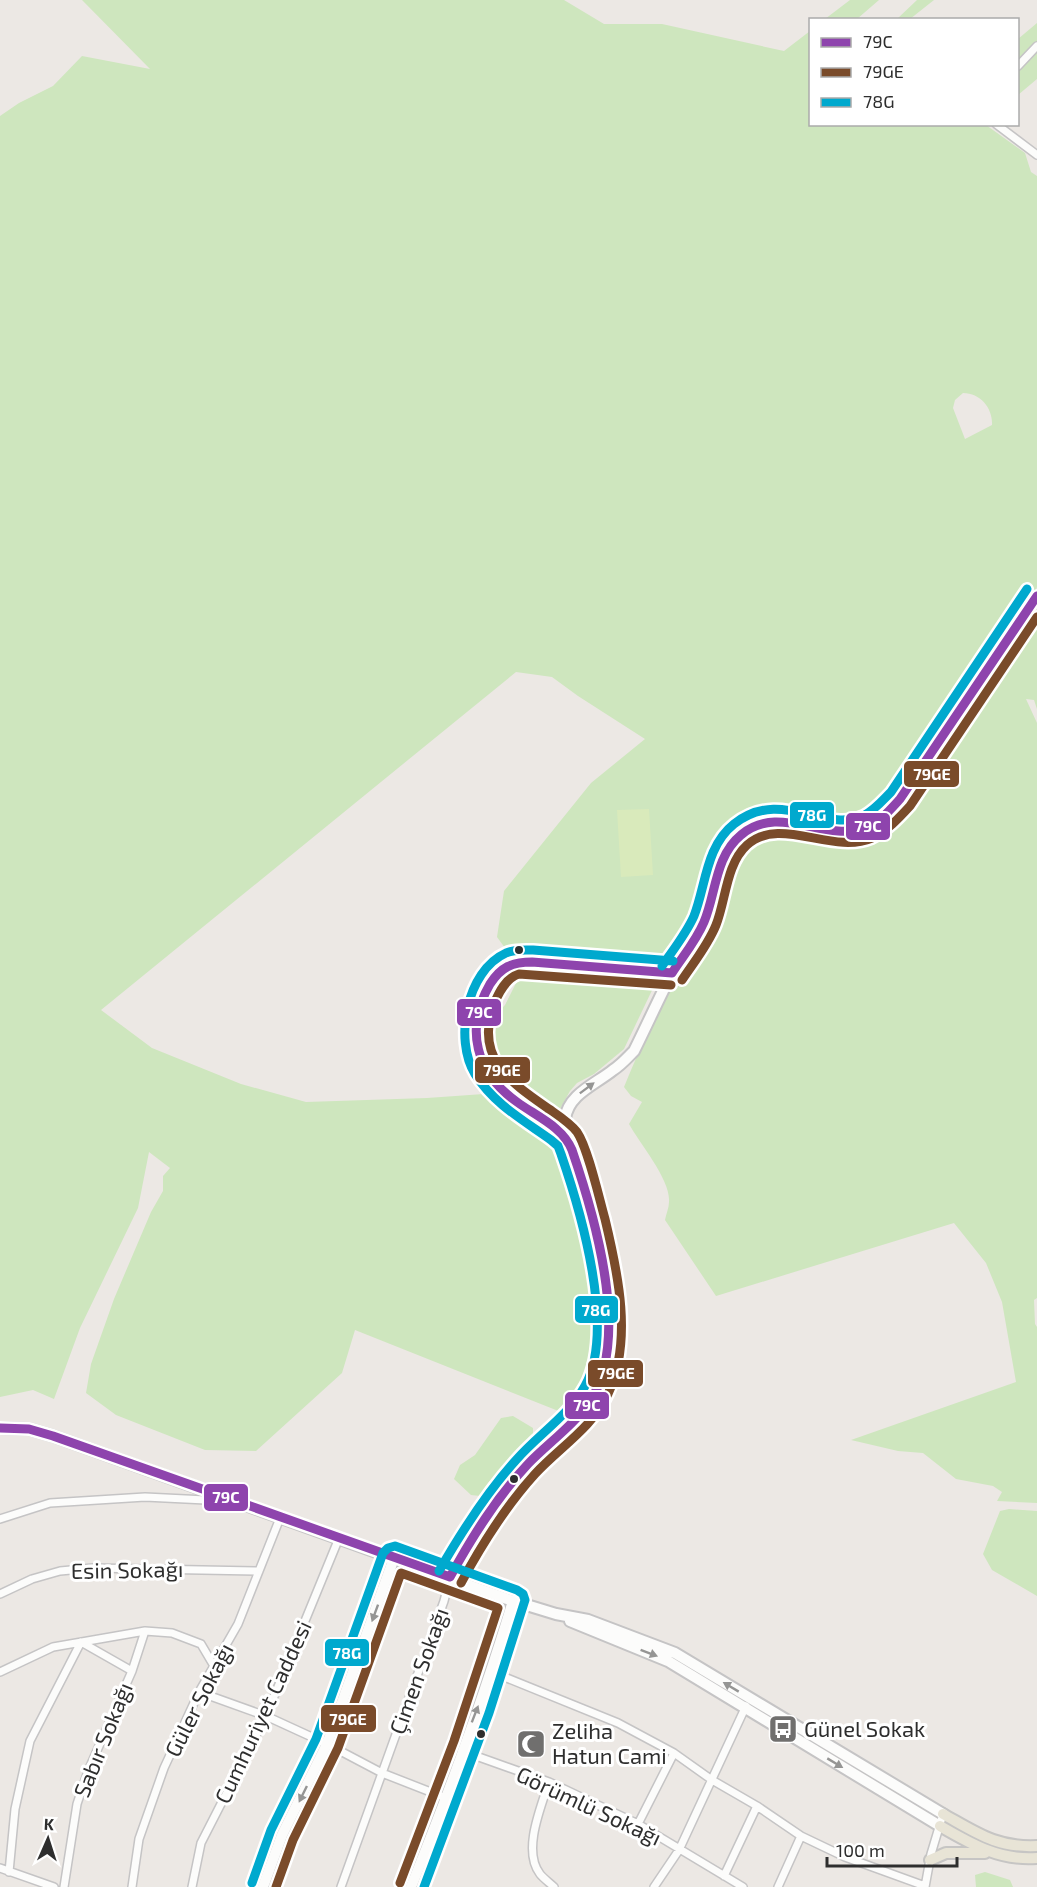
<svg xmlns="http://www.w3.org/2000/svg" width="1037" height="1887" font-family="'Exo 2',sans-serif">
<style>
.green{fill:#cee6be;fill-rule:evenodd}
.pitch{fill:#d9eabb}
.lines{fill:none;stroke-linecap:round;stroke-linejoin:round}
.street-casing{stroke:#c5c4c5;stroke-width:10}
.secondary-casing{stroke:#c5c4c5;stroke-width:14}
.primary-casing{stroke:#c6c5c4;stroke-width:14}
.street{stroke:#fcfcfb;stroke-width:7}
.secondary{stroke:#fcfcfb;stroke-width:10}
.primary{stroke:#e8e4d6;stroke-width:10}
.bus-1-casing{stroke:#fff;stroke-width:14}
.bus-2-casing{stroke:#fff;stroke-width:14}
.bus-3-casing{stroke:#fff;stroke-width:14}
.bus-1{stroke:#8e44ad;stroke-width:9}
.bus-2{stroke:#7a4b2a;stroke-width:9}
.bus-3{stroke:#00a9ce;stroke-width:9}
.oneway{fill:#959594}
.bus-dot{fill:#2e2e2e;stroke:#fff;stroke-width:2}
.labels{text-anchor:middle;stroke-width:6;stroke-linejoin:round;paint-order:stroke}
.street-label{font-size:22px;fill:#2e2e2e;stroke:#fff}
.poi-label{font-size:22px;fill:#2e2e2e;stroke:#fff;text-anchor:start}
.line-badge{stroke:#fff;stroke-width:2}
.badge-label{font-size:16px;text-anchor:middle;font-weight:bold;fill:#fff}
</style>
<rect width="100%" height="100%" fill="#ece8e4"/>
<!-- green -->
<path class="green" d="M82,0h482l40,24h58l122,27 26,-20v93l176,1 39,28 6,19 6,4c0,100 0,200 0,301 0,26 0,53 0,80 0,9 0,21 0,30 -2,7 -10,15 -14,21 -14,19 -27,38 -41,57 -22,31 -42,64 -64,96 -13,20 -28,42 -49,56 -34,23 -84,-22 -125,8 -50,35 -29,112 -88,139l-142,-12 -9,-4 -8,-11 7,-46 87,-108 54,-44 -67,-43 -26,-19 -36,-5 -415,338 51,38 89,36 65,18 121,-4 71,-5c9,8 18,18 27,25 14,10 29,16 38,32 14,22 17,48 23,74 13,55 27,116 -2,169 -4,8 -12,14 -18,21l-211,-84 -13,43 -86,78 -51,-1 -89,-35 -30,-22 5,-29 23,-65 37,-87 12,-21v-15l7,-8 -21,-16 -11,56 -58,120 -26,71 -21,-9 -33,7v-1281l19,-13 34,-17 29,-30 68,13zM963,393c18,0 30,16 29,32l-27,14 -12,-31 2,-8z
M850,0h29l-22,19h-32z
M917,0h17l-24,19h-13z
M1037,23v56l-19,16v-56z
M1037,610v99l-3,-9 -8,-1 11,24v575l-3,2 1,24 2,3v176l-40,-2 5,-9 -9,-6 -37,-7 -33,-26 -25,-2 -47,-11 165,-58 -14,-80 -16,-39 -32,-40 -238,73 -51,-76c1,-6 4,-12 4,-18 2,-22 -29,-58 -40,-78l13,-22 -11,-6 -7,-9c16,-40 35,-78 54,-116 9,-18 24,-32 32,-50 14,-29 13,-70 44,-87 28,-16 60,2 89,4 9,1 19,0 27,-3 36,-14 102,-130 126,-166l13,-14z
M536,968l113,10 4,2 2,4 -31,65 -30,25 -17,9 -7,8 -15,27 -54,-39 -13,-26 -3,-18 3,-13 17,-17 12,-24v-8l7,-4z
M513,1416l20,12v8l-45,47 -8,13 -9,-1 -17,-16 6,-14 15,-10 26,-37z
M1009,1509l28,2v85l-45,-26 -9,-16 17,-43z
M985,1872l25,8 3,7h-37l-1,-12z"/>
<!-- pitch -->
<path class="pitch" d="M649,809l4,66 -32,2 -4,-67z"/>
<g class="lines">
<!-- street casing -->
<g class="street-casing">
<path id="street" d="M1018,66l19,-20
M996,124l41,31
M0,1519l50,-16 95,-6 81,4
M0,1594l32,-15 28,-8 33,-3 166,3
M0,1672l53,-25 92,-16 27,2 29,11 13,22
M492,1672l126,51 56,30 38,27 45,26 44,30 44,21 80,29
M199,1692l67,24 61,28 55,29 64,25
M462,1751l87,31 89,42 105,63
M549,1782c-8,25 -27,69 -9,92 4,5 10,9 14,13
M638,1824l36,-71
M0,1868l54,19
M9,1872l6,-63 15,-68 51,-99 51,29
M724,1876l33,-70
M64,1887l13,-83 11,-33 44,-100 13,-40
M132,1887l7,-48 25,-71 35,-76 39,-68 42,-106
M192,1887l9,-44 65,-127 73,-178
M341,1887l103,-286 6,-24
M654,1887l25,-37 67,-144
M778,1887l23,-51
M925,1887l6,-33 12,-40"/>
</g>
<!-- secondary casing -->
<g class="secondary-casing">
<path id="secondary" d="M567,1138c-1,-6 -3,-13 -2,-19 3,-25 31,-35 48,-49 8,-5 14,-12 21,-19 13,-26 25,-53 38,-78 8,-15 20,-28 28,-43 14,-25 14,-57 29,-82 5,-9 15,-17 24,-21 36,-20 76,15 112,1 15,-6 25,-18 35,-29l137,-203
M0,1428l29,1 24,7 454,163 49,15 32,6 87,33 268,161
M450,1577c22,-41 46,-78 77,-112 20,-21 43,-39 61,-61 29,-38 22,-97 14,-141 -5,-27 -12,-54 -20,-80 -4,-14 -8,-30 -14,-43 -5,-9 -47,-34 -58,-43 -8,-6 -15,-16 -21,-24 -5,-6 -10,-17 -12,-24 -6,-23 9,-75 33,-85 6,-3 16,-2 22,-2l140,11
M570,1621l98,40 272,165
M263,1887l19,-52 45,-91 67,-186
M411,1887c38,-94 73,-189 102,-286"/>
</g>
<!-- primary casing -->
<g class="primary-casing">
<path id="primary" d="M943,1814c34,19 54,34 94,32
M940,1826c31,18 60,35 97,32
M930,1860l16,-7h39"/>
</g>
<!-- street -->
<use href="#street" class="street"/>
<!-- secondary -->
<use href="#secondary" class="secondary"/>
<!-- primary -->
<use href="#primary" class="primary"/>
<!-- bus-1 casing -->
<g class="bus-1-casing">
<path id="bus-1" d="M672,973c11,-17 24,-32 32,-51 12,-28 11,-66 37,-87 37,-32 83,7 124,-7 14,-5 25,-18 35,-29l137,-203
M0,1428l29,1 24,7 397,141
M450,1577c22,-40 46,-79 78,-113 19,-20 45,-38 61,-61 43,-63 6,-186 -17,-253 -9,-23 -36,-34 -55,-48 -41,-29 -53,-73 -27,-118 11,-17 22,-22 42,-22l140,11"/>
</g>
<!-- bus-2 casing -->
<g class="bus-2-casing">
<path id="bus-2" d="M682,980c12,-18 26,-35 34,-55 10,-25 10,-61 31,-80 33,-30 85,10 125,-7 15,-7 27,-20 38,-32l127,-189
M461,1583c21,-39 44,-76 74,-109 24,-26 58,-47 73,-80 25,-53 10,-121 -3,-175 -6,-21 -17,-71 -28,-87 -7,-9 -18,-16 -28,-23 -39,-27 -75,-51 -55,-105 5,-12 12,-26 25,-30l152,11
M276,1887l17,-47 45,-92 63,-175 97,35 -44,133 -54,142"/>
</g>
<!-- bus-3 casing -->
<g class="bus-3-casing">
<path id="bus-3" d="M662,966c11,-16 24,-32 32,-50 12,-31 12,-70 40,-92 47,-37 89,9 129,-8 11,-5 20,-16 28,-24l136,-203
M439,1571c23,-40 47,-78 78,-112 22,-25 52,-44 68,-73 31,-56 -4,-174 -24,-232l-3,-8 -7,-6c-28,-20 -57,-36 -76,-66 -21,-34 -9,-103 31,-121 8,-4 18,-3 27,-3l140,11
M252,1883l19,-53 45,-91 67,-186 5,-5 7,-2 122,44 6,4 2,6 -36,113 -65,174"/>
</g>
<!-- bus-1 -->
<use href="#bus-1" class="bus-1"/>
<!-- bus-2 -->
<use href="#bus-2" class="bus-2"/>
<!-- bus-3 -->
<use href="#bus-3" class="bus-3"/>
</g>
<!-- one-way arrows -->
<defs><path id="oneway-solid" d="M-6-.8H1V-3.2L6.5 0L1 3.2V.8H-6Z" transform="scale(1.5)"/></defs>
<g class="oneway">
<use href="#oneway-solid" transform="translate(587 1088) rotate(-37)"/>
<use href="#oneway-solid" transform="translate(375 1613) rotate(110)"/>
<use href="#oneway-solid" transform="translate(649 1653) rotate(21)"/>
<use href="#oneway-solid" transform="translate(731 1687) rotate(-149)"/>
<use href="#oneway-solid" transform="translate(475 1714) rotate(-69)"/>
<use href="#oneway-solid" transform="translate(835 1763) rotate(31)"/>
<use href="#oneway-solid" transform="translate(303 1794) rotate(116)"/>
</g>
<!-- icons -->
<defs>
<g id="bus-square" transform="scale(1.5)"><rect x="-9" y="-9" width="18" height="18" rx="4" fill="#706f6e" stroke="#fff"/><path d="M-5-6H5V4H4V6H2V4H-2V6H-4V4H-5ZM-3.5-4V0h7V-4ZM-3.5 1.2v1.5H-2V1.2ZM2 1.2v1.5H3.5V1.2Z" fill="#fff"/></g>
<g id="mosque-square" transform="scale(1.5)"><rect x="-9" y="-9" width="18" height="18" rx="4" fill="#706f6e" stroke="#fff"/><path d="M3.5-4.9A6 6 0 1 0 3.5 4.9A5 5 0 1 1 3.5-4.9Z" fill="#fff"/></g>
</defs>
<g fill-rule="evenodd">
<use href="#bus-square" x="783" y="1729"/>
<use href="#mosque-square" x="531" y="1744"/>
</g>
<!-- markers -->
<g class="bus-dot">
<circle cx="519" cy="950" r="5"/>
<circle cx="514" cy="1479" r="5"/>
<circle cx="481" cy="1734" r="5"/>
</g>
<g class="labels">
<!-- street labels -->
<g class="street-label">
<text transform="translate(127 1570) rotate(-1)" y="8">Esin Sokağı</text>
<text transform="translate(419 1671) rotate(-70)" y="8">Çimen Sokağı</text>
<text transform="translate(199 1700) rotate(-63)" y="8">Güler Sokağı</text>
<text transform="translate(263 1712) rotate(-65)" y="8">Cumhuriyet Caddesi</text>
<text transform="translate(103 1740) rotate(-68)" y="8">Sabır Sokağı</text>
<text transform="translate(589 1806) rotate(25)" y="8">Görümlü Sokağı</text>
</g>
<!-- poi labels -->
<g class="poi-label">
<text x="804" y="1737">Günel Sokak</text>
<text x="552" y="1739">Zeliha<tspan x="552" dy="25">Hatun Cami</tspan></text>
</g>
</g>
<g class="line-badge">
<rect x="903" y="760" width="57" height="28" rx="6" fill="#7a4b2a"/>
<rect x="789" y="801" width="46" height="28" rx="6" fill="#00a9ce"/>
<rect x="845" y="812" width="46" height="29" rx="6" fill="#8e44ad"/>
<rect x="456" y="998" width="46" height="29" rx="6" fill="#8e44ad"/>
<rect x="474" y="1056" width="57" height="28" rx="6" fill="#7a4b2a"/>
<rect x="574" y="1295" width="45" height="29" rx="6" fill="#00a9ce"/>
<rect x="587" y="1359" width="57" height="29" rx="6" fill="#7a4b2a"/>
<rect x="564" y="1391" width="46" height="29" rx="6" fill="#8e44ad"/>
<rect x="203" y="1483" width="46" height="29" rx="6" fill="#8e44ad"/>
<rect x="324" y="1638" width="46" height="29" rx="6" fill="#00a9ce"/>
<rect x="320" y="1704" width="57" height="29" rx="6" fill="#7a4b2a"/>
</g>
<g class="badge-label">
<text x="932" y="780">79GE</text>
<text x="812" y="821">78G</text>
<text x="868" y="832">79C</text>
<text x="479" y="1018">79C</text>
<text x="502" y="1076">79GE</text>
<text x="596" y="1316">78G</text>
<text x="616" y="1379">79GE</text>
<text x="587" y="1411">79C</text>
<text x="226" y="1503">79C</text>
<text x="347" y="1659">78G</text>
<text x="348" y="1725">79GE</text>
</g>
<!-- legend -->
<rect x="809" y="18" width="210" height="108" fill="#ffffff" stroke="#ababab" stroke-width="1.5"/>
<rect x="821" y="38" width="30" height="9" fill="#8e44ad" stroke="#ababab" stroke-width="1.5"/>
<text x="863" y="48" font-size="18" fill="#2e2e2e">79C</text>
<rect x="821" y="68" width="30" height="9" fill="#7a4b2a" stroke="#ababab" stroke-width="1.5"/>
<text x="863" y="78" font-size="18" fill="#2e2e2e">79GE</text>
<rect x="821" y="98" width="30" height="9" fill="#00a9ce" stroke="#ababab" stroke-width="1.5"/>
<text x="863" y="108" font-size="18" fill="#2e2e2e">78G</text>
<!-- north arrow -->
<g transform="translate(48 1839) rotate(3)" stroke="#ffffff" stroke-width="4.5" paint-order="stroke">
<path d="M0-4.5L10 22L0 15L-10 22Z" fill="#2e2e2e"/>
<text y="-9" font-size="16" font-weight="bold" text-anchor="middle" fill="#2e2e2e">K</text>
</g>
<!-- scale -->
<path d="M827 1857v9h130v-9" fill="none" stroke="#2e2e2e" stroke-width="3"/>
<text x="836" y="1857" font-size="18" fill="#2e2e2e" stroke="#ffffff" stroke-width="4.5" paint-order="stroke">100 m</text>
</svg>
